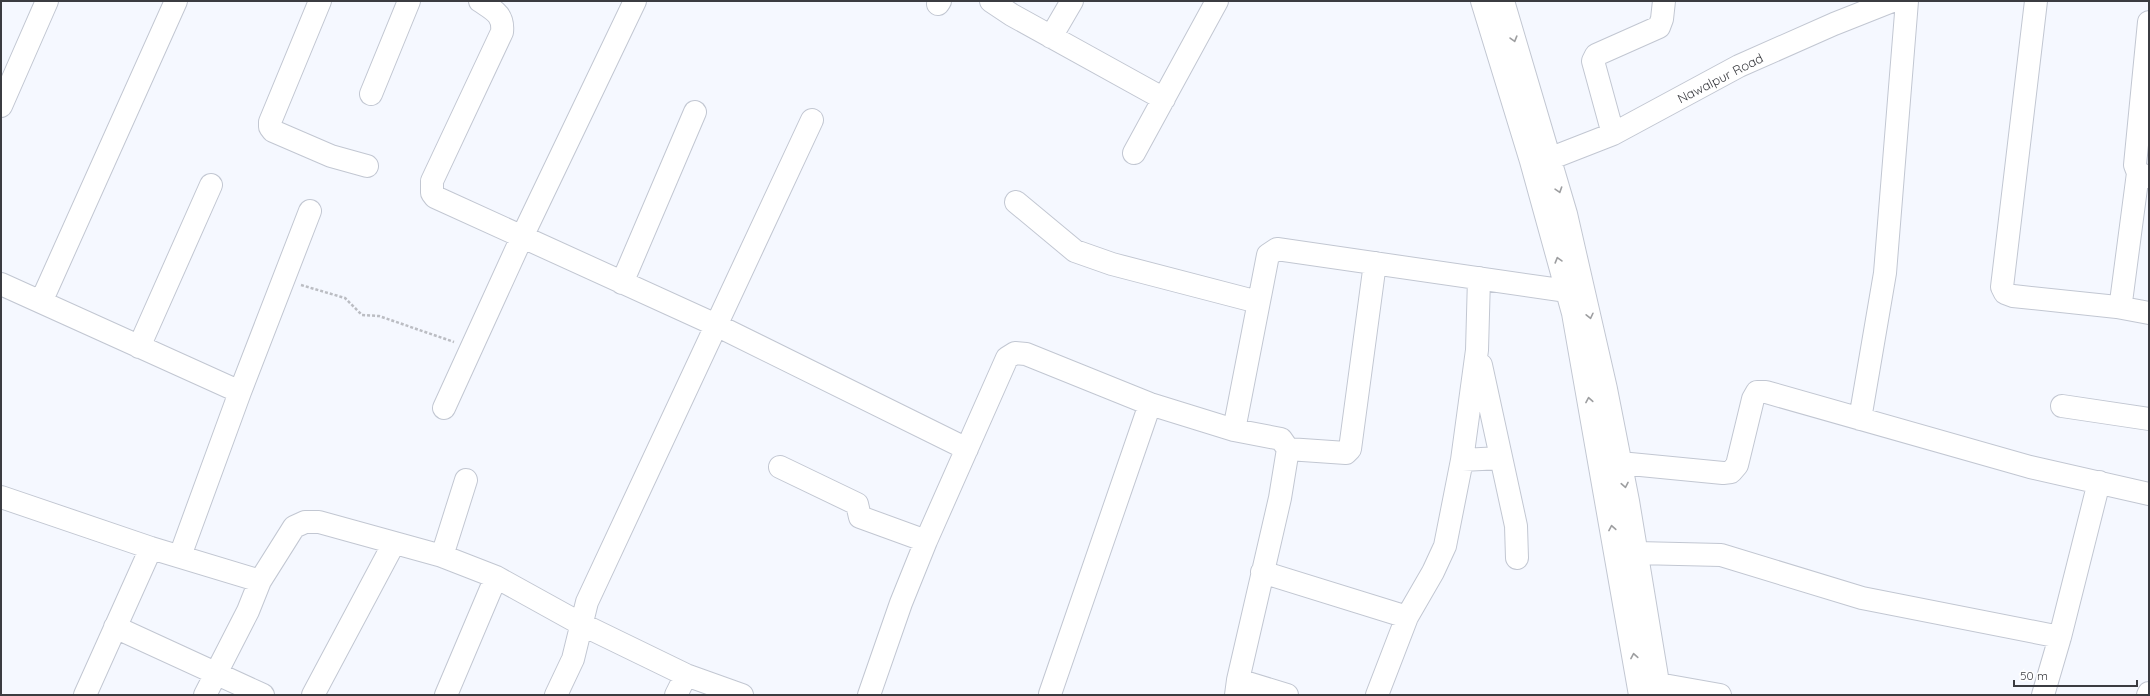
<svg xmlns="http://www.w3.org/2000/svg" width="2150" height="696" font-family="Quicksand,sans-serif">
<style>
.lines{fill:none;stroke-linecap:round;stroke-linejoin:round}
.minor-casing{stroke:#c2c7d2;stroke-width:24}
.path{stroke:#bbbdc3;stroke-width:2.5;stroke-dasharray:3 2;stroke-linecap:butt}
.minor{stroke:#fff;stroke-width:22}
.oneway{stroke:#9d9ea0}
.labels{text-anchor:middle;stroke-width:3;stroke-linejoin:round;paint-order:stroke}
.street-label{font-size:13px;fill:#3b3c41;stroke:#fff}
</style>
<rect width="100%" height="100%" fill="#f5f8ff"/>
<g class="lines">
<!-- minor casing -->
<g class="minor-casing">
<path id="minor" d="M320,1l-50,121v5l3,4 58,25 36,10
M480,1c13,9 24,13 22,31l-70,149v12l3,4 281,128 251,124
M991,1l21,14 152,84
M1482,1l49,160 42,152 67,382
M1503,1l63,213 40,175 22,112 32,194
M2036,1l-34,286 3,6 8,3 104,11 4,-5 17,-129
M938,4l2,-3
M2149,22l-14,143 3,8 11,4
M1051,37l21,-36
M371,94l38,-93
M1,106l46,-105
M1613,134l-20,-73 3,-6 63,-28 3,-8 2,-18
M1134,153l83,-152
M1549,159l64,-25 126,-68 95,-42 58,-23
M1016,202l59,49 37,13 146,38
M1479,278l-2,72 -15,110 39,-2
M622,283l73,-171
M1,284l239,108
M41,302l135,-301
M2117,307l32,6
M139,347l72,-162
M1481,365l35,161 1,32
M2062,406l87,13
M444,408l78,-171 113,-236
M1860,419l25,-146 22,-272
M1234,430l34,-175 9,-6 290,42
M1288,449l58,4 4,-4 25,-186
M1620,463l103,10 8,-1 6,-7 16,-66 4,-7h9l264,75 119,27
M780,467l77,37 3,13 66,24
M1,497l150,51 109,33 34,-54 11,-5h14l123,34 54,21 85,47 105,51 56,20
M1637,553l84,2 141,43 198,39
M180,556l60,-164 70,-181
M442,556l24,-76
M1262,572l145,45
M115,627l148,68
M1238,680l49,15
M1658,684l62,11
M1050,694l100,-290
M85,695l66,-147
M205,695l43,-84 12,-30
M313,695l81,-152
M446,695l50,-118
M556,695l17,-36 14,-57 225,-482
M676,695l10,-20
M869,695l32,-92 25,-62 81,-183 8,-5 11,1 124,50 84,26 47,9 7,10 -8,49 -42,182 -2,15
M1377,695l30,-78 26,-45 12,-26 17,-86
M2043,695l17,-58 39,-155
M2148,695l1,-2"/>
</g>
<!-- path -->
<path class="path" d="M301,285l44,13 17,17 17,1 75,26"/>
<!-- minor -->
<use href="#minor" class="minor"/>
</g>
<!-- one-way arrows -->
<defs><path id="oneway-chevron" d="M-2-3.5L2.5 0L-2 3.5" fill="none" stroke-width="1.6" stroke-linecap="round" stroke-linejoin="round"/></defs>
<g class="oneway">
<use href="#oneway-chevron" transform="translate(1514 39) rotate(74)"/>
<use href="#oneway-chevron" transform="translate(1559 190) rotate(72)"/>
<use href="#oneway-chevron" transform="translate(1558 260) rotate(-106)"/>
<use href="#oneway-chevron" transform="translate(1590 316) rotate(77)"/>
<use href="#oneway-chevron" transform="translate(1589 400) rotate(-100)"/>
<use href="#oneway-chevron" transform="translate(1625 485) rotate(79)"/>
<use href="#oneway-chevron" transform="translate(1612 528) rotate(-100)"/>
<use href="#oneway-chevron" transform="translate(1634 656) rotate(-100)"/>
</g>
<g class="labels">
<!-- street labels -->
<g class="street-label">
<text transform="translate(1720 78) rotate(-27)" y="5">Nawalpur Road</text>
</g>
</g>
<!-- border -->
<rect width="2150" height="696" fill="none" stroke="#3b3c41" stroke-width="4"/>
<!-- scale -->
<path d="M2014 680v6h123v-6" fill="none" stroke="#3b3c41" stroke-width="2"/>
<text x="2020" y="680" font-size="12" fill="#3b3c41" stroke="#ffffff" stroke-width="3" paint-order="stroke">50 m</text>
</svg>
